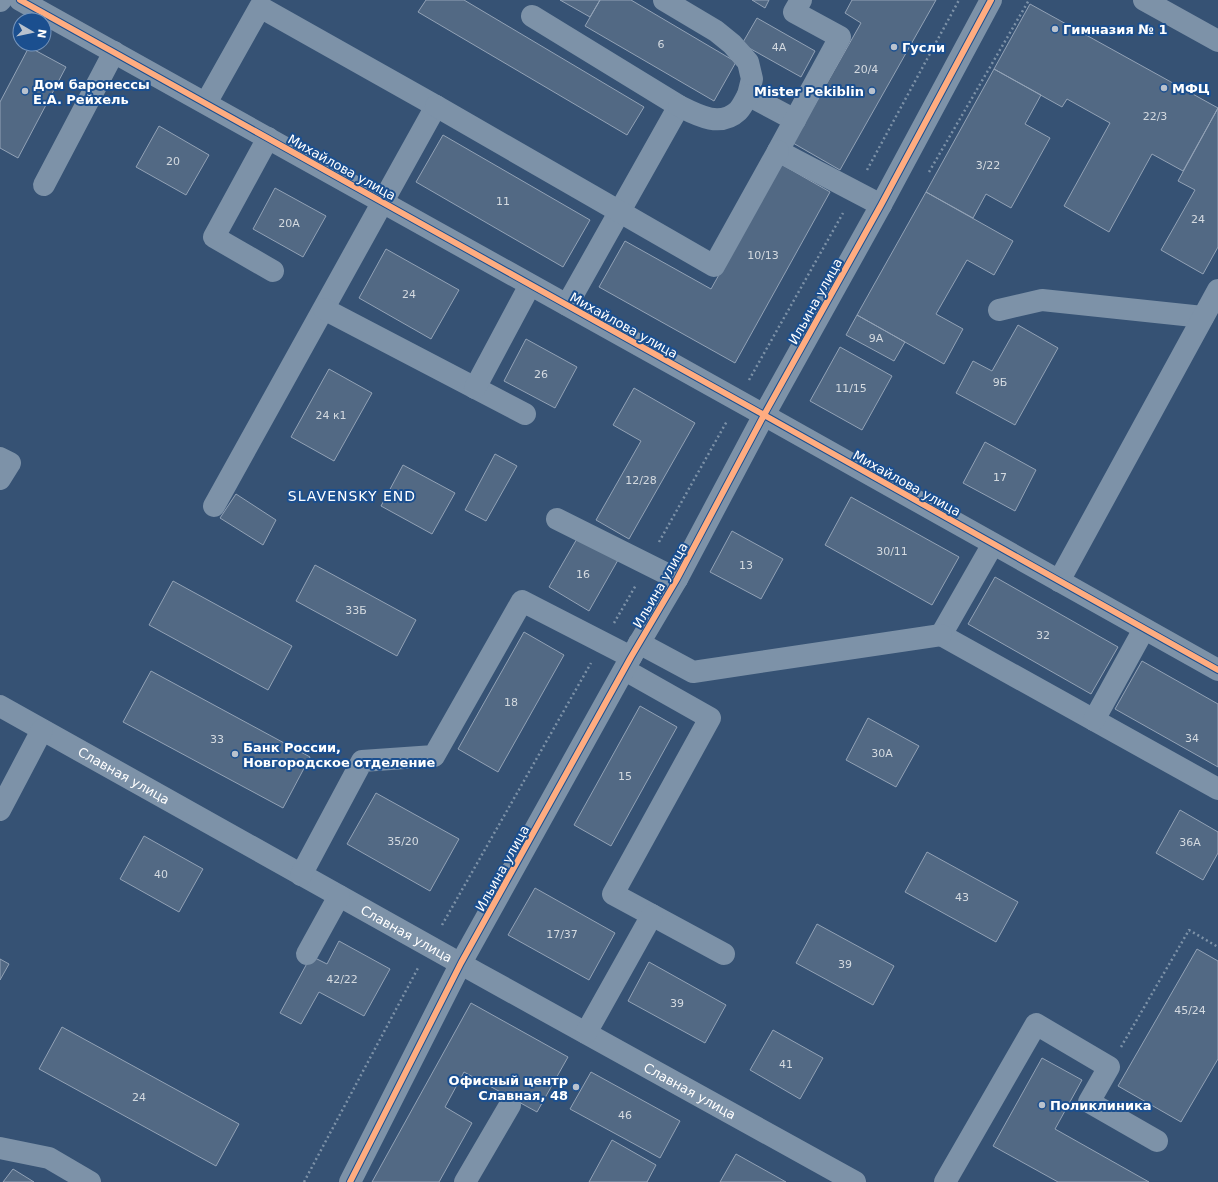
<svg xmlns="http://www.w3.org/2000/svg" width="1218" height="1182" font-family="'DejaVu Sans',sans-serif">
<style>
.building{fill:#526984;stroke:#92a2b6}
.lines{fill:none;stroke-linecap:round;stroke-linejoin:round}
.path{stroke:#7d92a8;stroke-width:2.5;stroke-dasharray:2 3;stroke-linecap:butt}
.minor{stroke:#7d92a8;stroke-width:22}
.cycleway-casing{stroke:#1b4f8f;stroke-width:8}
.cycleway{stroke:#ffac80;stroke-width:6}
.poi-dot{fill:#b9c2ce;stroke:#1b4f8f;stroke-width:1.5}
.labels{text-anchor:middle;stroke-width:4;stroke-linejoin:round;paint-order:stroke}
.number-label{font-size:11px;fill:#d4dae0}
.poi-label{font-size:13px;font-weight:bold;fill:#fff;stroke:#1b4f8f;text-anchor:start}
.street-label{font-size:13px;fill:#fff;stroke:#1b4f8f}
.neighbourhood-label{font-size:14px;letter-spacing:1px;fill:#fff;stroke:#1b4f8f}
</style>
<rect width="100%" height="100%" fill="#365274"/>
<!-- building -->
<path class="building" d="M426,0h38l180,107 -17,28 -209,-123z
M560,0h40l-10,17z
M600,0h31l105,62 -22,39 -129,-75z
M752,0h17l-4,8z
M852,0h84l-96,170 -47,-27 68,-120 -16,-10z
M1030,4l188,104 -35,63 -31,-17 -43,78 -45,-26 46,-83 -43,-24 -5,8 -68,-38z
M757,18l58,33 -14,26 -59,-33z
M29,47l37,20 -48,91 -18,-10v-46z
M994,69l47,26 -16,29 25,14 -39,70 -25,-14 -13,24 -47,-26z
M1218,108v139l-15,27 -42,-24 34,-60 -17,-9z
M159,126l50,29 -23,40 -50,-28z
M443,135l147,85 -27,47 -147,-85z
M781,164l49,28 -95,171 -136,-76 26,-46 86,48z
M275,188l51,28 -23,41 -50,-28z
M926,192l87,49 -19,34 -27,-15 -31,54 27,15 -19,35 -87,-49z
M386,249l73,41 -28,49 -72,-41z
M857,315l48,27 -11,19 -48,-26z
M1018,325l40,23 -43,77 -59,-32 17,-32 19,10z
M526,339l51,28 -22,41 -51,-27z
M840,347l52,29 -30,54 -52,-29z
M329,369l43,24 -38,68 -43,-24z
M634,388l61,35 -66,116 -33,-19 45,-79 -28,-16z
M985,442l51,28 -21,41 -52,-28z
M495,454l22,12 -31,55 -21,-11z
M403,465l52,28 -23,41 -51,-28z
M236,494l40,26 -13,25 -43,-27z
M851,497l108,60 -27,48 -107,-60z
M732,531l51,28 -22,40 -51,-27z
M578,537l40,23 -29,51 -40,-24z
M315,565l101,55 -19,36 -101,-55z
M995,577l123,70 -27,47 -123,-70z
M173,581l119,65 -24,44 -119,-65z
M524,632l40,23 -66,117 -40,-23z
M1142,661l76,43v63l-103,-58z
M151,671l159,86 -27,51 -160,-86z
M640,706l37,21 -66,119 -37,-21z
M868,718l51,28 -23,41 -50,-27z
M376,793l83,46 -29,52 -83,-47z
M1180,810l38,22v21l-15,27 -47,-27z
M144,836l59,33 -24,43 -59,-33z
M927,852l91,50 -22,40 -91,-50z
M535,888l80,45 -26,47 -81,-45z
M817,924l77,42 -21,39 -77,-42z
M339,941l51,28 -26,47 -45,-24 -18,32 -21,-11 31,-57 16,8z
M1197,949l21,12v98l-37,63 -63,-36z
M0,959l9,5 -9,16z
M649,962l77,43 -21,38 -77,-42z
M471,1003l97,54 -31,55 -73,-40 -19,35 27,16 -33,59h-67z
M62,1027l177,97 -23,42 -177,-97z
M773,1030l50,28 -23,41 -50,-29z
M1042,1058l40,22 -27,49 94,53h-91l-65,-36z
M591,1072l89,49 -20,37 -90,-49z
M612,1140l44,25 -9,17h-58z
M736,1154l50,28h-66z
M13,1169l21,13h-31z"/>
<g class="lines">
<!-- path -->
<path class="path" d="M867,170l92,-170
M929,172l100,-172
M749,380l94,-167
M659,542l68,-121
M614,623l22,-38
M442,925l149,-262
M1121,1047l68,-117 29,17
M304,1182l114,-214"/>
<!-- minor -->
<g class="minor">
<path d="M20,0l744,415 454,255"/>
<path d="M664,0l52,31 16,13 16,18 4,17 -4,16 47,25"/>
<path d="M801,0l-7,12 46,25 -62,114 103,54"/>
<path d="M1144,0l74,41"/>
<path d="M0,1l1,-1"/>
<path d="M532,16l147,90 -112,199"/>
<path d="M206,103l54,-96 176,99 -222,400"/>
<path d="M436,106l278,160 64,-115"/>
<path d="M679,106c18,9 41,22 59,5 4,-4 7,-11 10,-16"/>
<path d="M268,138l-54,99 59,34"/>
<path d="M44,185l70,-133"/>
<path d="M324,309l201,105"/>
<path d="M999,310l43,-10 161,17"/>
<path d="M475,388l55,-103"/>
<path d="M0,458l10,5 -10,16"/>
<path d="M557,519l120,60"/>
<path d="M993,544l-52,91 277,154"/>
<path d="M1059,581l159,-291"/>
<path d="M639,643l54,29 248,-37"/>
<path d="M625,670l85,48 -97,176 111,60"/>
<path id="s1" d="M0,706l479,268 376,208"/>
<path d="M1094,720l50,-91"/>
<path d="M0,810l42,-80"/>
<path d="M301,875l61,-114 72,-5 88,-155 109,56"/>
<path d="M307,954l32,-58"/>
<path d="M586,1033l66,-118"/>
<path d="M0,1148l49,10 41,24"/>
<path d="M350,1182l111,-219 170,-306 46,-78 87,-164 117,-210 110,-205"/>
<path d="M465,1182l45,-77"/>
<path d="M945,1182l91,-158 73,43 -20,35 68,39"/>
</g>
<!-- cycleway casing -->
<g class="cycleway-casing">
<path id="cycleway" d="M20,0l744,415 454,255
M350,1182l111,-219 170,-306 46,-78 87,-164 117,-210 110,-205"/>
</g>
<!-- cycleway -->
<use href="#cycleway" class="cycleway"/>
</g>
<!-- markers -->
<g class="poi-dot">
<circle cx="1055" cy="29" r="4"/>
<circle cx="894" cy="47" r="4"/>
<circle cx="1164" cy="88" r="4"/>
<circle cx="25" cy="91" r="4"/>
<circle cx="872" cy="91" r="4"/>
<circle cx="235" cy="754" r="4"/>
<circle cx="576" cy="1087" r="4"/>
<circle cx="1042" cy="1105" r="4"/>
</g>
<g class="labels">
<!-- number labels -->
<g class="number-label">
<text x="661" y="48">6</text>
<text x="779" y="51">4А</text>
<text x="866" y="73">20/4</text>
<text x="1155" y="120">22/3</text>
<text x="173" y="165">20</text>
<text x="988" y="169">3/22</text>
<text x="503" y="205">11</text>
<text x="1198" y="223">24</text>
<text x="289" y="227">20А</text>
<text x="763" y="259">10/13</text>
<text x="409" y="298">24</text>
<text x="876" y="342">9А</text>
<text x="541" y="378">26</text>
<text x="1000" y="386">9Б</text>
<text x="851" y="392">11/15</text>
<text x="331" y="419">24 к1</text>
<text x="1000" y="481">17</text>
<text x="641" y="484">12/28</text>
<text x="892" y="555">30/11</text>
<text x="746" y="569">13</text>
<text x="583" y="578">16</text>
<text x="356" y="614">33Б</text>
<text x="1043" y="639">32</text>
<text x="511" y="706">18</text>
<text x="1192" y="742">34</text>
<text x="217" y="743">33</text>
<text x="882" y="757">30А</text>
<text x="625" y="780">15</text>
<text x="403" y="845">35/20</text>
<text x="1190" y="846">36А</text>
<text x="161" y="878">40</text>
<text x="962" y="901">43</text>
<text x="562" y="938">17/37</text>
<text x="845" y="968">39</text>
<text x="342" y="983">42/22</text>
<text x="677" y="1007">39</text>
<text x="1190" y="1014">45/24</text>
<text x="786" y="1068">41</text>
<text x="139" y="1101">24</text>
<text x="625" y="1119">46</text>
</g>
<!-- poi labels -->
<g class="poi-label">
<text x="1063" y="34">Гимназия № 1</text>
<text x="902" y="52">Гусли</text>
<text x="33" y="89">Дом баронессы<tspan x="33" dy="15">Е.А. Рейхель</tspan></text>
<text x="1172" y="93">МФЦ</text>
<text x="864" y="96" text-anchor="end">Mister Pekiblin</text>
<text x="243" y="752">Банк России,<tspan x="243" dy="15">Новгородское отделение</tspan></text>
<text x="568" y="1085" text-anchor="end">Офисный центр<tspan x="568" dy="15">Славная, 48</tspan></text>
<text x="1050" y="1110">Поликлиника</text>
</g>
<!-- street labels -->
<g class="street-label">
<text transform="translate(342 167) rotate(29)" y="5">Михайлова улица</text>
<text transform="translate(815 301) rotate(-61)" y="5">Ильина улица</text>
<text transform="translate(624 325) rotate(29)" y="5">Михайлова улица</text>
<text transform="translate(907 483) rotate(29)" y="5">Михайлова улица</text>
<text transform="translate(660 585) rotate(-60)" y="5">Ильина улица</text>
<text dy="5" stroke="none"><textPath href="#s1" startOffset="142">Славная улица</textPath></text>
<text transform="translate(502 868) rotate(-61)" y="5">Ильина улица</text>
<text dy="5" stroke="none"><textPath href="#s1" startOffset="466">Славная улица</textPath></text>
<text dy="5" stroke="none"><textPath href="#s1" startOffset="790">Славная улица</textPath></text>
</g>
<!-- neighbourhood labels -->
<g class="neighbourhood-label">
<text x="352" y="501">SLAVENSKY END</text>
</g>
</g>
<!-- north arrow -->
<g transform="translate(32 32) rotate(99)"><circle r="19" fill="#1b4f8f" stroke="#7695bc"/>
<path d="M0-3L7 15L0 10L-7 15Z" fill="#b9c2ce"/>
<text y="-6" font-size="11" font-weight="bold" text-anchor="middle" fill="#ffffff">N</text>
</g>
</svg>
